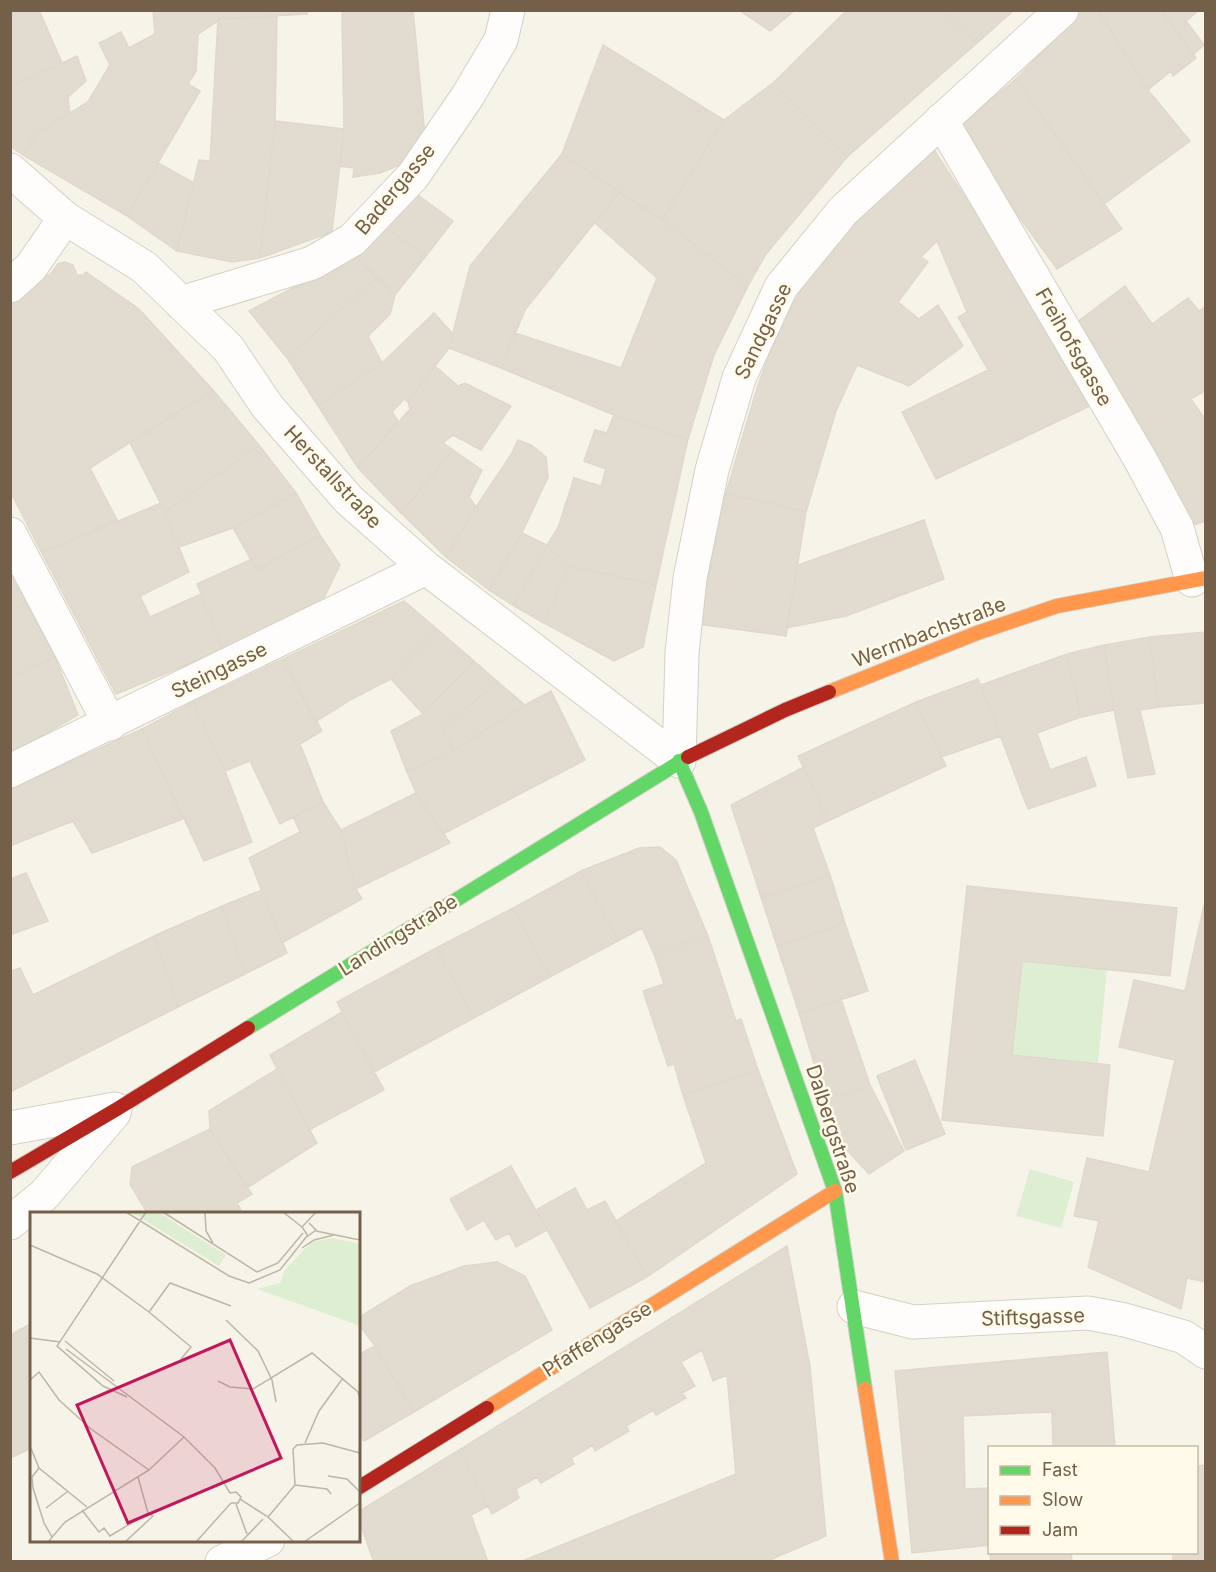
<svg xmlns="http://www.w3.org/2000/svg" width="1216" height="1572" font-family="Inter,sans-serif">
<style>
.green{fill:#deeed3}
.building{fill:#e2dcd0;stroke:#dfd8cb;stroke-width:1.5}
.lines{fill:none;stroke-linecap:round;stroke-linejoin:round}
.street-casing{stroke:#d4d0c6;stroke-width:35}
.fast-casing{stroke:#d6d1c7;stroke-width:16}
.slow-casing{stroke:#d6d1c7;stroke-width:16}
.jam-casing{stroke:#d6d1c7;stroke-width:16}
.street{stroke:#fefdfc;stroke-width:33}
.fast{stroke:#63d668;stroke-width:14}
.slow{stroke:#ff974d;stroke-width:14}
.jam{stroke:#b3261e;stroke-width:14}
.labels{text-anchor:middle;stroke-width:5;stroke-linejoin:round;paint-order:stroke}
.street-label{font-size:20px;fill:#746049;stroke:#fffae9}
.inset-road{fill:none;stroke:#beb5a4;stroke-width:1.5}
.view{fill:#c2185b;fill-opacity:0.15;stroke:#c2185b;stroke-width:3}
.inset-edge{fill:none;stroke:#746049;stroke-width:3}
</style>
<rect width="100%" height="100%" fill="#f6f4e9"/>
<!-- green -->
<path class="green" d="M1022,961l85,8 -9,94 -86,-8z
M1030,1169l44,13 -13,46 -45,-12z"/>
<!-- building -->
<path class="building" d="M10,10h29l23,53 -52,24z
M153,10h71v7l-26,17 -2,37 -8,13 12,7 -73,125 -104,-61 13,-21 52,-32 22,-37 -11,-22 22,-11 8,16 26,-14z
M224,10h83v4l-89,5 6,-2z
M342,10h71l12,125 -23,29 -22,9 -27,4 1,-9 -14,-2 4,-37z
M739,10h56l-25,21z
M847,10h94l36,33 -130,114 -74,-74z
M941,10h73l-37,33z
M1083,10h15l50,80 42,51 -86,63 -88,-125z
M1098,10h63l35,48 -23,18 -2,-5 -23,19z
M1161,10h38l-13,11 18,24 -11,10z
M277,16l-2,105 -15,137 -28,4 -55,-11 22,-91 11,1 8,-142z
M603,45l121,75 -62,100 -100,-66z
M77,56l9,25 -18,16 2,16 -34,21 -13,21 -13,-9v-59z
M1016,79l106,150 -65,40 -95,-131 -2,-13z
M773,83l74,74 -81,97 -18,32 -86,-66 62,-100z
M275,121l69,8 -12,103 -72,26z
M932,147l90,137 68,122 -154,73 -34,-67 86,-42 -30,-53 9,-5 -30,-71 -16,16 7,5 -30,40 21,17 19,-14 25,41 -54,40 -52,-21 -21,46 -30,101 -80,-19 32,-108 22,-59 27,-46 22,-29 69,-73z
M562,154l57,38 -94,118 -24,58 -52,-20 21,-82z
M158,163l36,20 -17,68 -50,-35z
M411,190l42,31 -27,35 -44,-31z
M619,192l43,28 86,66 -34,69 -26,84 -74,-24 -113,-47 14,-35 106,35 36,-90 -62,-55z
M382,225l44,31 -31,39 -41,-39z
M354,256l23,21 -90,81 -38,-47z
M65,262l8,3 4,10h6l3,-3 53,37 74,81 -123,78 27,52 -75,33 -32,-62v-186l31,-29 9,-1 8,-11z
M377,277l18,18 -5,19 -22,22 14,27 -64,43 -31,-48z
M1125,286l27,38 36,-26 11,13 7,-4v83l-15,9 15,22v100l-13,4 -121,-199z
M434,313l19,21 -4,14 -41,54 -4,-3 -12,13 6,9 -40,47 -40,-62 64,-43z
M435,366l23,20 7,-3 46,23 -30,44 -28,-15 -10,8 10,7 -52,63 -43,-45 52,-59 -2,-7z
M213,390l46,55 -94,67 -35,-69z
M614,415l74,24 -32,146 -87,-19 -22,-21 11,-17 16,-50 27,8 5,-17 -22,-8 11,-31 12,3z
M518,440l13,5 15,12 2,20 -26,56 -33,57 -43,-33 30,-50 36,-54z
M259,445l37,48 -63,35 -54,19 -14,-35z
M453,450l29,20 -13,27 7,10 -30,50 -45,-44z
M296,493l24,42 -63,35 -24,-42z
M726,493l80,19 -20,124 -88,-12z
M161,503l28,69 -49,24 10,21 51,-23 22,56 -107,44 -74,-141z
M924,520l20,59 -98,37 -60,12 12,-63z
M522,533l25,12 -33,61 -25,-16z
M320,535l20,30 -20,41 -97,44 -26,-66 55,-25 5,11z
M547,545l22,21 -25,57 -30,-17z
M569,566l87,19 -13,62 -29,14 -70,-38z
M10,573l16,30 -16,8z
M404,601l33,28 -46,50 -41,21 -35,22 -32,-63z
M26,603l29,54 -45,20v-66z
M437,629l37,32 -51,53 -32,-35z
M1206,632v71l-47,4 -10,-70z
M1149,637l10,70 -19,3 15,64 -27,4 -14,-68 -10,-65z
M1104,645l10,65 -33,7 -14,-63z
M1067,654l14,63 -44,16 13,37 36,-13 10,29 -68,23 -47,-124z
M55,657l23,58 -68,39v-77z
M283,659l39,72 -22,13 23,58 -43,22 -30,-63 -25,10 -32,-69z
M474,661l24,21 -55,45 10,24 -46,21 -16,-41 32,-17z
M978,679l23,57 -60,21 -25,-55z
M498,682l27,23 -72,46 -10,-24z
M551,691l34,69 -142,74 -27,-41 -9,-21 46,-21 72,-46z
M193,702l32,69 27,71 -48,19 -62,-132z
M916,702l30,64 -118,55 -30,-65z
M142,729l41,90 -91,34 -19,-32 -63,25v-57z
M804,767l24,54 -15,7 17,47 -69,22 -30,-92z
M416,793l34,50 -94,46 -15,-59z
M323,802l18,28 15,59 6,10 -80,44 -33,-85 51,-26 -7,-16z
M660,847l16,13 32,76 -54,18 -12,-26 -24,13 -37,-70 58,-23z
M581,871l37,70 -68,36 -37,-69z
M26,873l22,48 -38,14v-56z
M830,875l15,48 -68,23 -16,-49z
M967,886l210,22 -7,68 -148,-15 -10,94 98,10 -7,71 -161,-16z
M262,890l25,63 -42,21 -23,-68z
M1204,905l2,377 -19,-4 -6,31 -93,-42 11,-46 -25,-5 13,-58 62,14 26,-112 -56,-13 15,-67 51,11z
M222,906l23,68 -67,33 -24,-71z
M513,908l37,69 -76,41 -38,-70z
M845,923l23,68 -69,22 -22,-67z
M154,936l24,71 -168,85v-120l10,-4 13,27z
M708,936l28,85 5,-2 17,51 -75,25 -9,-31 -6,2 -25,-75 21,-7 -10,-30z
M436,948l38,70 -100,54 -37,-70z
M841,999l29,86 -45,15 -26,-87z
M342,1012l42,78 -75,40 -39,-75z
M915,1060l30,74 -39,16 -29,-74z
M277,1069l40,74 -70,45 -37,-59 -1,-18z
M758,1070l39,104 -150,103 -31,-56 90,-58 -23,-68z
M870,1085l34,66 -35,23 -35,-38 -9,-36z
M210,1129l42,65 -15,9 6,11h-95l-18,-30 2,-17z
M511,1166l36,64 -31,17 -7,-14 -13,7 -12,-20 -17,10 -17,-31z
M575,1188l12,22 18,-9 42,76 -57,31 -54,-98z
M787,1246l23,120 16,170 -61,26h-245l216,-88 -9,-99 -14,6 -11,-31 -21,12 14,24 -13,7 4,5 -30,17 -3,-5 -27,16 3,5 -34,20 -2,-6 -22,13 3,6 -33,19 -4,-6 -21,12 3,9 -27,16 -33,-64z
M497,1262l28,14 27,54 -138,82 -39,-66 -17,-23v-5l52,-32 54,-20z
M32,1323v125l-22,10v-123z
M375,1346l39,66 -50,29 -6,-10v-76z
M1107,1352l8,96h-62l-1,-36 -89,4 2,73 25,-1v57l-78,8 -17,-182z
M459,1450l29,56 -17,9 17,47h-114l-16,-44v-6z
M1206,1465v97h-33v-10h23v-86z
M990,1552h81l1,10h-81z"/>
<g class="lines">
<!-- street casing -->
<g class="street-casing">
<path id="street" d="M941,120l199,339 37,69 15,52
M10,170l55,48 79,49 84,81 39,58 82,94 77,68 253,193
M10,286l21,-19 34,-49
M181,303l131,-40 40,-23 61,-64 54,-79 34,-57 7,-30
M10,534l100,190
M679,761l3,-108 8,-75 22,-108 27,-92 42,-91 62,-76 219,-201
M10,771l416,-203
M10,1128l105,-19
M10,1223l34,-28 70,-82
M854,1307l59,15 175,-9 37,7 59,17 22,15
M222,1562l46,-22"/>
</g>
<!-- fast casing -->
<g class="fast-casing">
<path id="fast" d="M679,761l22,51 134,379 30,198
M248,1028l440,-271"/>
</g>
<!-- slow casing -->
<g class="slow-casing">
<path id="slow" d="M829,692l148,-59 80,-27 149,-28
M865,1389l27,173
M487,1408l348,-217"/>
</g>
<!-- jam casing -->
<g class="jam-casing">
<path id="jam" d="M688,757l97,-47 44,-18
M10,1172l107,-63 131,-81
M358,1488l129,-80"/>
</g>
<!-- street -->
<use href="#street" class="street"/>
<!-- fast -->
<use href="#fast" class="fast"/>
<!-- slow -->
<use href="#slow" class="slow"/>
<!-- jam -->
<use href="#jam" class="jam"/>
</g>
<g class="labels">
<!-- street labels -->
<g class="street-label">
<text transform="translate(395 189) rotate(-50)" y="7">Badergasse</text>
<text transform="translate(763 331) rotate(-64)" y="7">Sandgasse</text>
<text transform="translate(1074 347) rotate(60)" y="7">Freihofsgasse</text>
<text transform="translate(333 477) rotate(47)" y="7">Herstallstraße</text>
<text transform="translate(929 632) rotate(-21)" y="7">Wermbachstraße</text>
<text transform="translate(219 670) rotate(-26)" y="7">Steingasse</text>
<text transform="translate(398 935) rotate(-32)" y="7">Landingstraße</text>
<text transform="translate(833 1129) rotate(72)" y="7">Dalbergstraße</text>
<text transform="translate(1033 1317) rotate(-2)" y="7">Stiftsgasse</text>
<text transform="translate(597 1339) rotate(-32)" y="7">Pfaffengasse</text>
</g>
</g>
<!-- overview -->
<g transform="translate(30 1212)">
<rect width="330" height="330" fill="#f6f4e9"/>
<path d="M101,0h27l68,43 -7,11zM302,26l28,6v82l-103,-37 23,-6 5,-13 26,-28z" fill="#deeed3"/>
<path class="inset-road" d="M96,0l103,64 20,7 31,-13 27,-34M133,0l94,60 21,-9 25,-30M175,0l1,19 7,12M253,0l19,15M279,11l7,7 -8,6 -6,-9 14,-15M286,19l44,9M0,33l67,29 52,38 42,35 -10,12M272,36l12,-8 20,-5M119,100l21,-29 61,23M196,108l32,31 14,29 4,22M0,126l30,4M35,129l49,40M36,137l118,88 31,31 15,25M0,168l9,-8 20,28 32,29 58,41M188,169l12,6 23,2 59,-36 46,39 2,7M97,185l-24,-11 -46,-40 89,-134M275,231l14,-32 24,-33M0,234l9,22 48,39M9,256l-7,9 1,11 11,35 8,14M298,264l19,3 13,13M265,273l32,4 4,5M200,281l6,-1 5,5 -3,6h-7M210,287l28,18 26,25M206,292l11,30M16,296l21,-16M52,298l17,22 5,-4 6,8 38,-23M238,305l27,-32 -2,-36 4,-4 26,-2 37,10M18,330l17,-20 84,-52 35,-33M95,330l28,-26 -5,-3 -10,-36M166,330l35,-39M211,330l22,-23M274,330l56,-39"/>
<path class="view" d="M200,128l51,118 -153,65 -51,-118z"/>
<rect width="330" height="330" class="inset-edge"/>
</g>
<!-- border -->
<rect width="1216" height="1572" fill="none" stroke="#746049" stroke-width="24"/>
<!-- legend -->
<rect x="988" y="1446" width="210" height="108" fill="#fffae9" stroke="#c7bca9" stroke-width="1.5"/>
<rect x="1000" y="1466" width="30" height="9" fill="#63d668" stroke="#c7bca9" stroke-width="1.5"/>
<text x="1042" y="1476" font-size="18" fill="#746049">Fast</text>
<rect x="1000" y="1496" width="30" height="9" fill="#ff974d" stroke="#c7bca9" stroke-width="1.5"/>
<text x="1042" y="1506" font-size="18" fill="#746049">Slow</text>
<rect x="1000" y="1526" width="30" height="9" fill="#b3261e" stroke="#c7bca9" stroke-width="1.5"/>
<text x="1042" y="1536" font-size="18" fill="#746049">Jam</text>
</svg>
